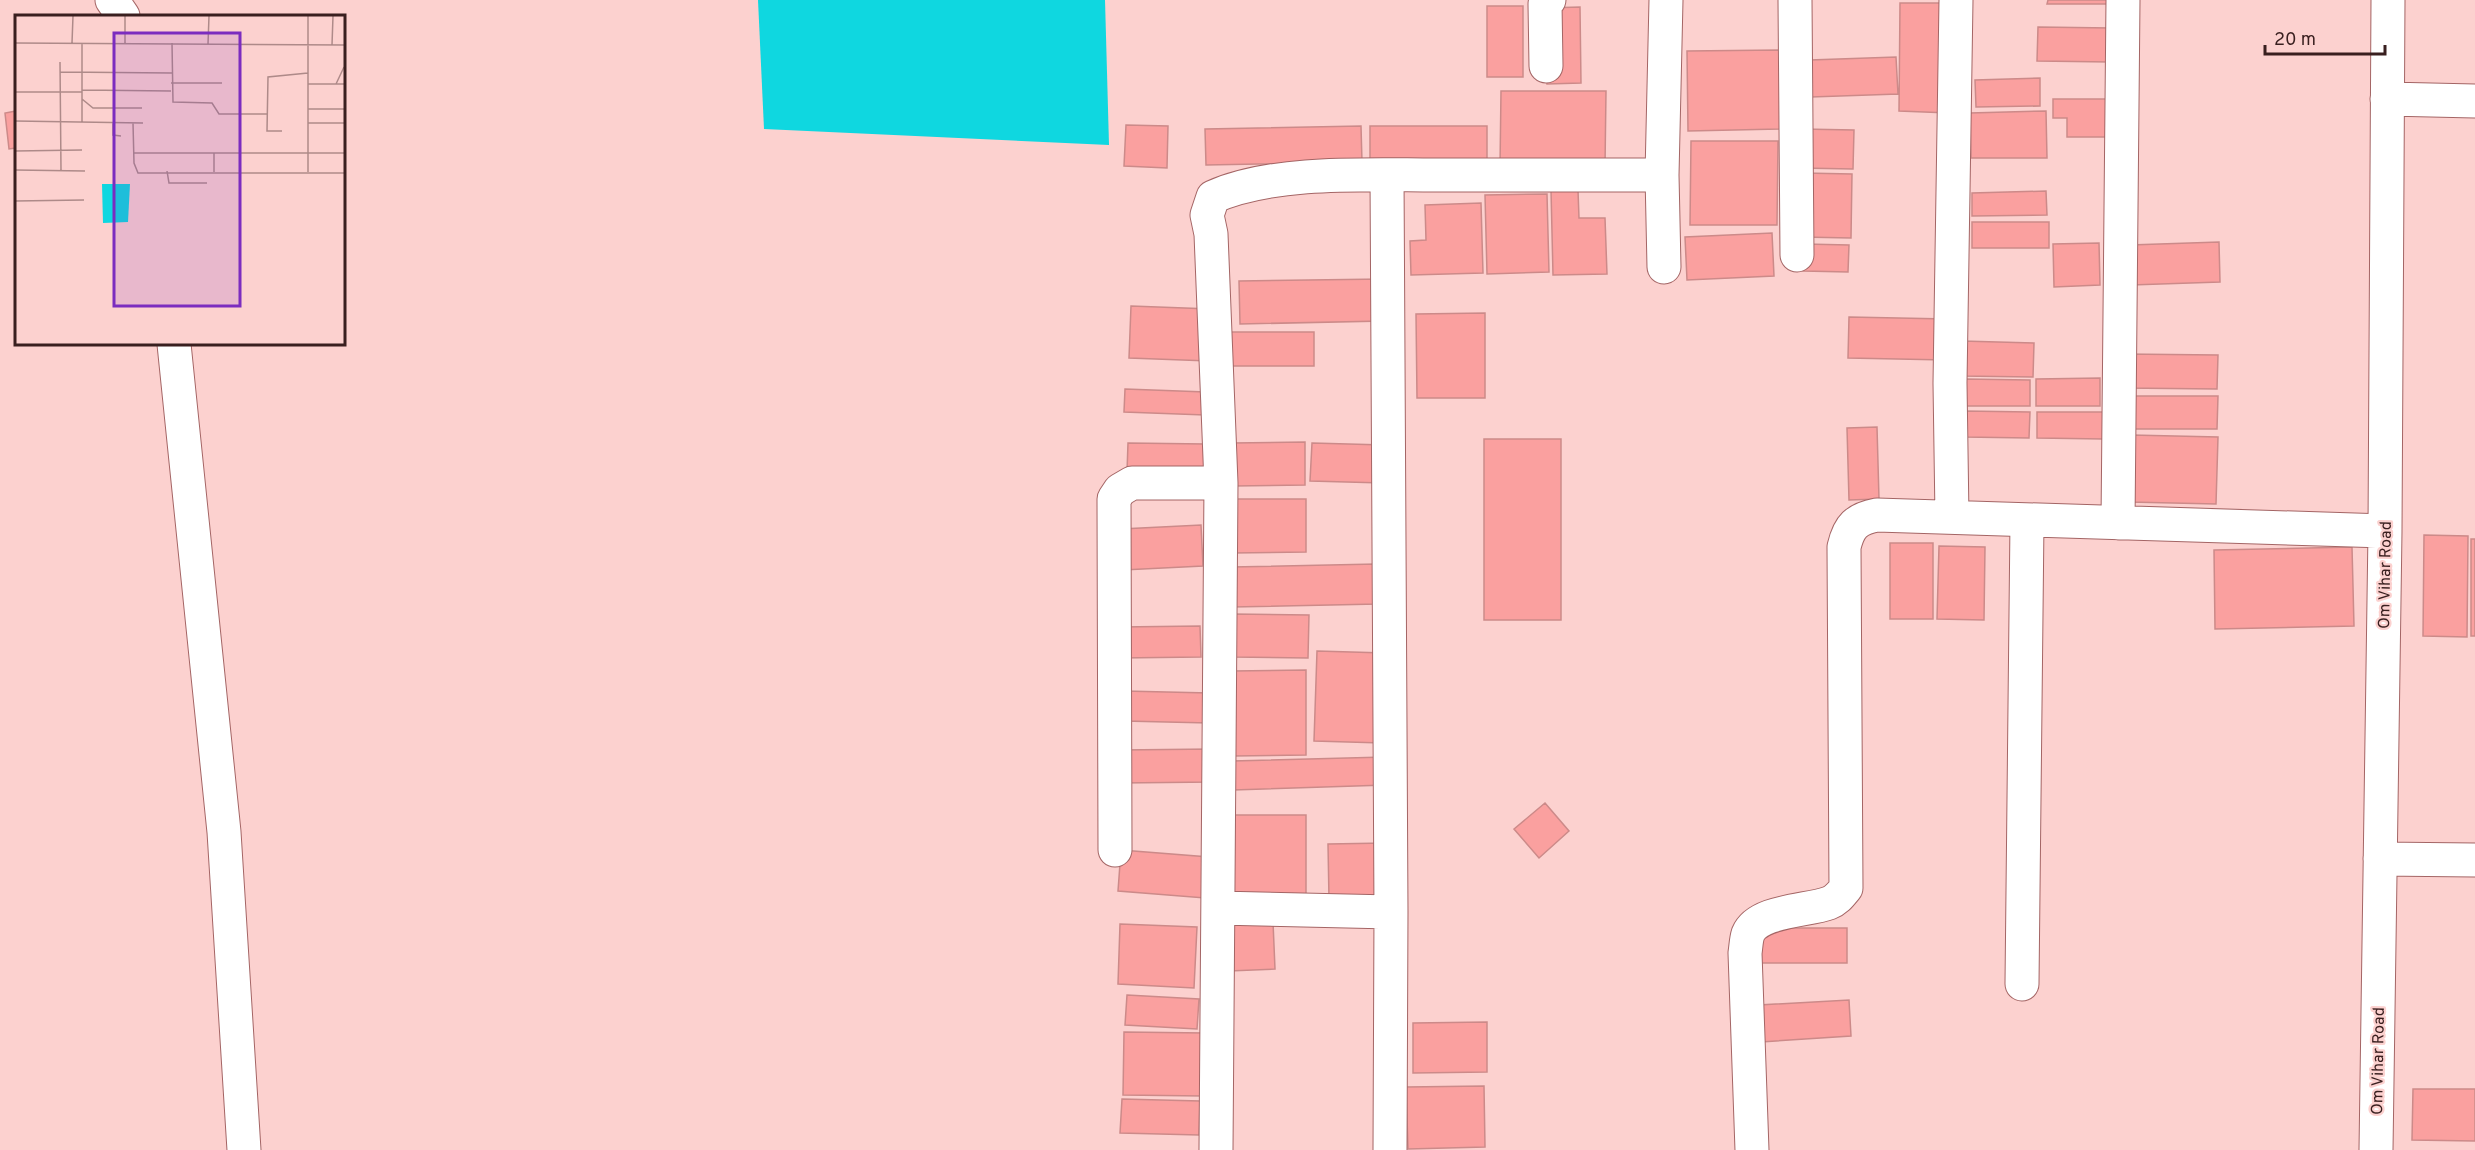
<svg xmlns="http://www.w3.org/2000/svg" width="2475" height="1150" font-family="Overpass,sans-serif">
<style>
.water{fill:#0fd7e0}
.building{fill:#faa09f;stroke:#cc8a89;stroke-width:1.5}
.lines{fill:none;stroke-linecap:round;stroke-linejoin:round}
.minor-casing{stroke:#a46565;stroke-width:35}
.minor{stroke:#fff;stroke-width:33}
.labels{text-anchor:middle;stroke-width:4.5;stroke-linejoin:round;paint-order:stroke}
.street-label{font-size:16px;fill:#391f1f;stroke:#fcd1cf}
.inset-road{fill:none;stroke:#ae8a89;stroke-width:1.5}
.view{fill:#7b2cbf;fill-opacity:0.15;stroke:#7b2cbf;stroke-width:3}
.inset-edge{fill:none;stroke:#391f1f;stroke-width:3}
</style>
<rect width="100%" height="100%" fill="#fcd1cf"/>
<!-- water -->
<path class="water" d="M758,0h347l4,145 -345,-16z"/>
<!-- building -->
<path class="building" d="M2048,0h67v4h-68z
M1900,3h50l-1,110 -50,-2z
M1487,6h36v71h-36z
M1580,7l1,76 -34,1 -1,-76z
M2038,27l73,1 -1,34 -73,-1z
M1780,50l1,79 -93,2 -1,-80z
M1896,57l2,37 -87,3 -1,-37z
M2040,78v28l-64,1 -1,-27z
M1501,91h105l-1,76h-105z
M2053,99h56v38h-42v-19h-14z
M16,111v37l-7,1 -4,-36z
M2046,111l1,47h-76l-1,-45z
M1126,125l42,1 -1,42 -43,-2z
M1361,126l1,36 -156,3 -1,-36z
M1370,126h117v42h-117z
M1801,129l53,1 -1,39 -53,-1z
M1691,141h87l-1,84h-87z
M1803,173l49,1 -1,64 -50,-1z
M1551,190h27l1,28h26l2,56 -54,1z
M2046,191l1,24 -75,1v-23z
M1547,194l2,78 -62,2 -2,-79z
M1481,203l2,70 -72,2 -1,-34 16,-1 -1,-35z
M1972,222h77v26h-77z
M1772,233l2,43 -87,4 -2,-43z
M2219,242l1,40 -89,3 -1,-40z
M2099,243l1,42 -46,2 -1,-43z
M1804,244l45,1 -1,27 -45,-1z
M1384,279v42l-144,3 -1,-43z
M1131,306l80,3 -2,52 -80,-3z
M1485,313v85h-68l-1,-84z
M1849,317l98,2 -1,41 -98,-2z
M1231,332h83v34h-83z
M1962,341l72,2 -1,34 -72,-1z
M2123,354l95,1 -1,34 -94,-1z
M2100,378v28h-64v-27z
M1964,379l66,1v26h-67z
M1125,389l81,3 -1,23 -81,-3z
M2122,396h96l-1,33h-96z
M1964,411l66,1 -1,26 -65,-1z
M2037,412h67l-1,27 -66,-1z
M1877,427l2,72 -30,1 -2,-72z
M2131,435l87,2 -2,67 -87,-2z
M1484,439h77v181h-77z
M1305,442v43l-72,1 -1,-43z
M1128,443l77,1v29l-78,-1z
M1312,443l72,2 -1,38 -73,-2z
M1232,499h74v53l-73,1z
M1201,525l2,41 -80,4 -2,-41z
M2424,535l44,1 -1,101 -44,-1z
M2471,539h4v97h-4z
M1890,543h43v76h-43z
M1939,546l46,1 -1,73 -47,-1z
M2352,547l2,79 -139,3 -1,-79z
M1376,564l2,40 -146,3 -1,-40z
M1233,614l76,1 -1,43 -75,-1z
M1200,626l1,31 -82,1v-31z
M1317,651l68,2 -3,90 -68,-2z
M1306,670v85l-73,1 -1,-85z
M1124,691l85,2v30l-85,-2z
M1213,749v33l-93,1v-33z
M1385,757l1,28 -153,5 -1,-29z
M1545,803l24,28 -30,27 -25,-29z
M1232,815h74v81h-74z
M1386,843l1,55 -58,1 -1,-55z
M1121,850l88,7 -4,41 -87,-7z
M1273,922l2,47 -46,2 -1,-47z
M1120,924l77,3 -3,61 -76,-4z
M1761,928h86v35h-86z
M1127,995l72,4 -2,30 -72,-4z
M1849,1000l2,36 -90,6 -2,-37z
M1487,1022v50l-74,1v-50z
M1124,1032l81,1 -2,63 -80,-1z
M1484,1086l1,61 -77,2 -2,-62z
M2413,1089h62v52l-63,-1z
M1122,1099l78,2 -1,34 -79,-2z"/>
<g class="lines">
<!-- minor casing -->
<g class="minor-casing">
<path id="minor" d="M112,0l11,16
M1795,0l2,255
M1546,66l-1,-62 4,-4
M2387,99l88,2
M1387,175l4,737 -1,238
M1664,267l-2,-92 4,-175
M174,344l50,488 20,318
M1952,517l-2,-134 6,-383
M2118,523l5,-523
M1115,850l-1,-351 6,-9 12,-7h89
M2380,859l95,1
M1218,908l173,4
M2022,984l5,-463
M1216,1150l5,-667 -10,-249 -4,-19 6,-18c60,-27 156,-22 221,-22 76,0 152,0 228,0
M1752,1150l-7,-197c1,-6 1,-13 3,-19 10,-24 60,-23 81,-31 8,-3 12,-9 17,-15l-2,-341c5,-21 12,-28 33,-32l508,16
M2376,1150l9,-619 3,-531"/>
</g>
<!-- minor -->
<use href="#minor" class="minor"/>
</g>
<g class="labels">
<!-- street labels -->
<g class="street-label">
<text transform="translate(2384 575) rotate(-89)" y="6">Om Vihar Road</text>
<text transform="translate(2377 1061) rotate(-89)" y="6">Om Vihar Road</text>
</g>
</g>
<!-- overview -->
<g transform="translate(15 15)">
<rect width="330" height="330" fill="#fcd1cf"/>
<path d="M87,169h28l-2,38 -25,1z" fill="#0fd7e0"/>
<path class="inset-road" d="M0,28l330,2M57,28l1,-27M110,28v-27M157,28l1,59 39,1 7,11h48M193,29l1,-28M317,30l1,-29M45,47l1,109M45,57l112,1M156,68h51M293,69h37M321,69l8,-17M67,75l89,1M0,77h67M67,84l11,9h49M293,94h37M0,106l128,2M67,107v-79M98,107v13l8,1M118,108l1,40 4,10h207M293,108h37M267,116h-15l1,-54 40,-4M0,136l67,-1M118,138h212M0,155l70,1M152,156l2,12h38M199,157v-19M293,157v-156M0,186l69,-1"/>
<path class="view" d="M99,18h126v273h-126z"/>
<rect width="330" height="330" class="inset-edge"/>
</g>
<!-- scale -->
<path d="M2265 45v9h120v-9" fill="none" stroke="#391f1f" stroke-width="3"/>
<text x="2274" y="45" font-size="18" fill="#391f1f" stroke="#fcd1cf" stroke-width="4.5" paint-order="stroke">20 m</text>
</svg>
